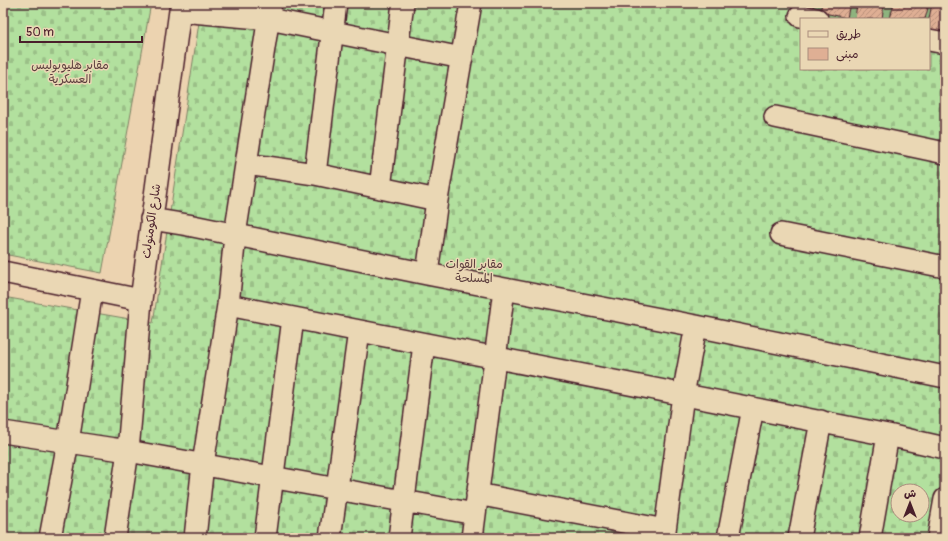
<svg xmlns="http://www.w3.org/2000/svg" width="948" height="541" font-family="Pangolin,'Playpen Sans Arabic',sans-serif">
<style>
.cemetery{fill:url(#cemetery-stones);stroke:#7e8064;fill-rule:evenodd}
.shadow{fill:#0003}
.building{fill:url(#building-hatch);stroke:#4a1f2b}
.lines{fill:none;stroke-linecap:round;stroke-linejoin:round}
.minor-casing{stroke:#4a1f2b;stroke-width:24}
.minor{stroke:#ead7b4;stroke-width:21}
.labels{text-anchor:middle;stroke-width:3;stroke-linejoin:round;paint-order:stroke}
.park-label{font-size:12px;fill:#5a3c3c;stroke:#ead7b4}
.street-label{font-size:12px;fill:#4a1f2b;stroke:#ead7b4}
</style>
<defs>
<pattern id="cemetery-stones" width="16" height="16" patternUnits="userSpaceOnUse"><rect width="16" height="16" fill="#b2e09e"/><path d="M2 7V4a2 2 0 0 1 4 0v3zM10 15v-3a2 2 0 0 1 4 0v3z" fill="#9bc088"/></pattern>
<pattern id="building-hatch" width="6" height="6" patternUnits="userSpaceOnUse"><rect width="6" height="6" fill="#dfaf94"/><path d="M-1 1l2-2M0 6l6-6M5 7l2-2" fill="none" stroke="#b78e79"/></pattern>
</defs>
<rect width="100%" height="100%" fill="#ecd3b0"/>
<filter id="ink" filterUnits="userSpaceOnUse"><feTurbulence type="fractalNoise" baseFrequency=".025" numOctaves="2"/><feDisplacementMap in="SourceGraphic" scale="8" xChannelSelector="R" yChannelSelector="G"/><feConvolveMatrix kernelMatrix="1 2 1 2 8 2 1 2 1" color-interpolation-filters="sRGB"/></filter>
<g filter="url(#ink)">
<!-- cemetery -->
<path class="cemetery" d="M3,3h148l-49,270 -99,-19z
M202,3h743v535h-942v-241l150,26zM801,19h128v50h-128zM898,491h24v24h-24z"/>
<!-- shadow -->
<path class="shadow" d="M788,3h157l-16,16h-100l-7,-7 -25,2 -9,-9z"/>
<!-- building -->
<path class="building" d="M787,3h27l-2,8 -25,-6z
M822,3h28l-3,15 -27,-6z
M857,3h27l-2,16h-27z
M894,3h33l-1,5h2l-3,11h-35z
M932,3h13v35l-16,-4v-15z"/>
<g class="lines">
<!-- minor casing -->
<g class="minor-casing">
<path id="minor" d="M180,11l89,8 193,39
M800,16l17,3
M929,40l16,3
M775,117l170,36
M246,164l69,10 122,26
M315,174l21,-171
M380,188l23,-185
M151,219l37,6 239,49 269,52 249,51
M781,234l164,33
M3,272l138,28
M427,274l10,-74 34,-197
M228,305l660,130
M3,432l125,19 347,63
M477,494l188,36
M50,538l18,-96 24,-152
M115,538l13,-87 13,-151 40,-297
M195,538l8,-74 25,-159 7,-70 36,-232
M265,538l28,-220
M330,538l29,-207
M399,538l25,-194
M472,538l32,-249
M664,538l19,-143 13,-69
M728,538l25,-130
M799,538l22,-117
M870,538l18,-103 57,13
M938,538l7,-39"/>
</g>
<!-- minor -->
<use href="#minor" class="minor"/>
</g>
</g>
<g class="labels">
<!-- park labels -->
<g class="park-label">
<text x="70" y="69">مقابر هليوبوليس<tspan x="70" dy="14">العسكرية</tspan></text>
<text x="474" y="268">مقابر القوات<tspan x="474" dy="14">المسلحة</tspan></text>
</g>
<!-- street labels -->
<g class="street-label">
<text transform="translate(151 221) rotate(-82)" y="4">شارع الكومنولث</text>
</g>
</g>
<!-- margin -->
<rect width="948" height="541" fill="none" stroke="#ead7b4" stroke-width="16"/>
<rect x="8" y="8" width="932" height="525" fill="none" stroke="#4a1f2b" stroke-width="1.5" filter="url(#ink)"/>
<!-- legend -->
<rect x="800" y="18" width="130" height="52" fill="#ead7b4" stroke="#aa8d7d"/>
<rect x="808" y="31" width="20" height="6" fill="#ead7b4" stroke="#aa8d7d"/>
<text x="836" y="38" font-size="12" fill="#4a1f2b">طريق</text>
<rect x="808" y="48" width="20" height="12" fill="#dfaf94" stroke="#aa8d7d"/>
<text x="836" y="58" font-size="12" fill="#4a1f2b">مبنى</text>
<!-- north arrow -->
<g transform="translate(910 503)"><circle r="19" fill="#ead7b4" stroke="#aa8d7d"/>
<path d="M0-3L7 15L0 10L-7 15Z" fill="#4a1f2b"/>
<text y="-6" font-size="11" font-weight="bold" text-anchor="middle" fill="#4a1f2b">ش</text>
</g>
<!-- scale -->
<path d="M20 36v6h122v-6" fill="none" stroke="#4a1f2b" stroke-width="2"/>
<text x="26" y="36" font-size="12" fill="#4a1f2b" stroke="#ead7b4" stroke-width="3" paint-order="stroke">50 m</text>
</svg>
